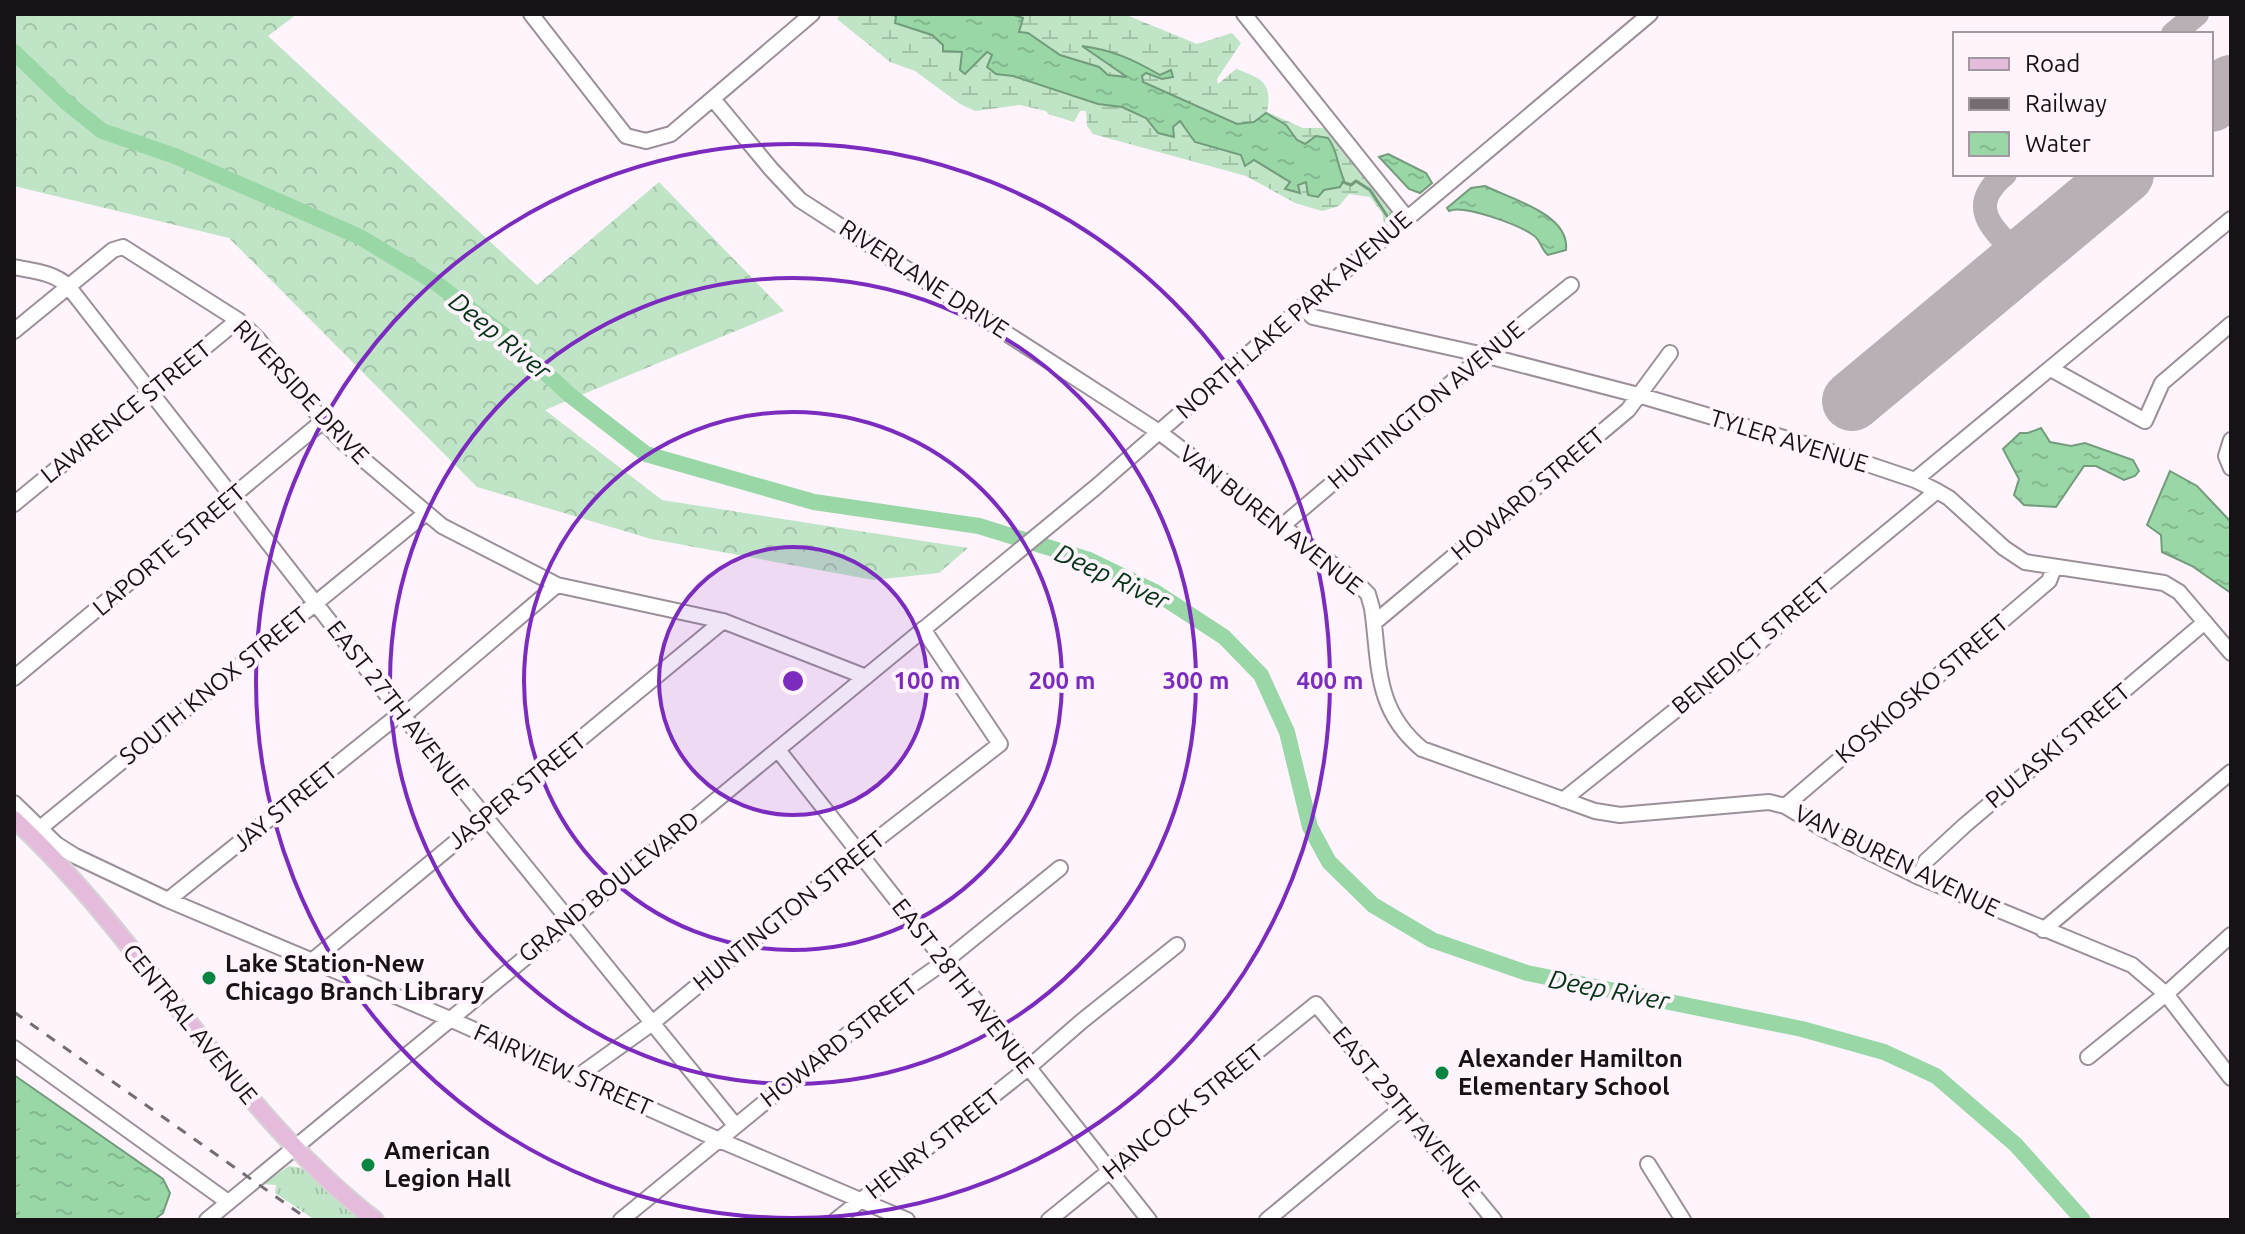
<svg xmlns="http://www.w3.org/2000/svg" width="2245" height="1234" font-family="Ubuntu,sans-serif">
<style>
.grass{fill:url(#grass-tufts)}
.forest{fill:url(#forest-crowns)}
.wetland{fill:url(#wetland-marsh)}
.water{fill:url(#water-ripples);stroke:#729c7b;stroke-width:2}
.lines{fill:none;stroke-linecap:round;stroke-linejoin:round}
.stream{stroke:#729c7b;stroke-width:3}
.river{stroke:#99d7a7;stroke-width:16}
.taxiway{stroke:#b9b0b7;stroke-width:24}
.runway{stroke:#b9b0b7;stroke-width:60}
.minor-casing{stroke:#9b9098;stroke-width:18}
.major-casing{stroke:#d5d4d5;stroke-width:20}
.minor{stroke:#fff;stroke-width:14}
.major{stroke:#e5bbdc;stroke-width:16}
.rail{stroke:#736c72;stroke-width:3;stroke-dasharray:10 10;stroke-linecap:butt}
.ring{fill:none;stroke:#7b2cbf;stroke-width:4}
.poi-dot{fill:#088641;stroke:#fff3fc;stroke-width:3}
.labels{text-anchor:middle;stroke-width:8;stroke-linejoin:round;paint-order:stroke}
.street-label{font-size:24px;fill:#161215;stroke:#fff3fc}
.poi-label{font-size:24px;font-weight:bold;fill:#161215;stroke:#fff3fc;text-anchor:start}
.water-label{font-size:26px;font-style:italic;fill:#043417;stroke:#fff3fc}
.centre{fill:#7b2cbf;stroke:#fff3fc;stroke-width:4}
.ring-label{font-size:24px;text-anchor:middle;font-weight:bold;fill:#7b2cbf;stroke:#fff3fc;stroke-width:8;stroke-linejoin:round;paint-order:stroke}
</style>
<defs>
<pattern id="grass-tufts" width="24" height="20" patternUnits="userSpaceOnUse" patternTransform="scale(2)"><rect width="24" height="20" fill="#bfe4c6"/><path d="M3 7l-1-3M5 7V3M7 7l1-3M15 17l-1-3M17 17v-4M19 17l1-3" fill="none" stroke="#a3c3a9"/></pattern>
<pattern id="forest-crowns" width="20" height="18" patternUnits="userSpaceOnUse" patternTransform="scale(2)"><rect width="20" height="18" fill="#bfe4c6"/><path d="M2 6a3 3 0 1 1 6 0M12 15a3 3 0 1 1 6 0" fill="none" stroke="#a3c3a9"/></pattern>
<pattern id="wetland-marsh" width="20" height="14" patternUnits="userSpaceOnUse" patternTransform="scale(2)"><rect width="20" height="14" fill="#bfe4c6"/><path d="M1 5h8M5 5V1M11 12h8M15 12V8" fill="none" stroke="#a3c3a9"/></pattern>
<pattern id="water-ripples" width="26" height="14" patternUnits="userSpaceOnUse" patternTransform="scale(2)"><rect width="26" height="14" fill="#99d7a7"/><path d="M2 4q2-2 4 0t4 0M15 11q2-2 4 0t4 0" fill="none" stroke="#83b88f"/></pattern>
</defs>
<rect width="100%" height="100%" fill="#fff3fc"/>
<!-- grass -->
<path class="grass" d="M289,1166l12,2 61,52h-47l-40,-27 1,-8 -13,-1z"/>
<!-- forest -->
<path class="forest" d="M14,14h283l-29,22 269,249 122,-103 125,129 -239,99 117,90 306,48 -29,25 -66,7 -222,-41 -174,-52 -248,-249 -215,-52z"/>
<!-- wetland -->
<path class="wetland" d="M840,14h284l73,30 35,-11 9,10 -24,36 1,5 18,-15c25,9 37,13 31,43l36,16h23l70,88 -2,8 -8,8 -4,-19 -12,-16 -21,-3 -10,12 -17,5 -27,-8 -49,-27 -153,-42 -6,-8 -1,-15h-6l-6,11 -26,-8 -2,-3 -26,-6 -45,6 -15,-7 -45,-33 -25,-9 -53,-43z"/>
<!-- water -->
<path class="water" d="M893,14h118l12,4 -4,14 9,1 32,22 39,12 9,8 19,2 -45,-31c31,4 52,14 78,29l11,-5 2,7 -11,2 -16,-6 -4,3 1,6 94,42 17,-2 12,-9 20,12 11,15 8,4 11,-8 12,2c10,13 9,27 16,42l-4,7 -16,3 -6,7 -10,-2 -2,-13 -8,3 2,8 -15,-4 5,-7 -36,-22 -9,6 -4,-11 -46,-13 -15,-21 -7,6 1,10 -16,-4 -12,-15 -24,-11 -24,-3 -85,-28 -17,-2 -9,-7 5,-12 -5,-3 -22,22 -5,-4 2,-18 -19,-1v-6l-11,-10 -37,-12 1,-6z
M1388,154l38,19 6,10 -12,10 -11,-4 -30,-32z
M1485,186c26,13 85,28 81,64l-18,5c-7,-5 -7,-15 -15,-20 -14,-10 -70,-31 -84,-24l-2,-3 24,-20z
M2041,428l9,14 21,4 14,-3 48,17 6,11 -4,5 -11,4 -28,-14h-12l-28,41 -32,-2 -10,-10 5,-16 -16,-30 17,-16h8z
M2170,471l27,15 33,35 1,72 -39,-27 -30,-14 -1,-17 -14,-10z
M14,1075l149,104 7,14 -7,20 -9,7h-140z"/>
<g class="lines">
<!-- stream -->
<path class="stream" d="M1343,182l8,3 5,-4 14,9 19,29"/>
<!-- river -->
<path class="river" d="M14,52l52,50 36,29 73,25 185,81 76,46 69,53 66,60 75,58 168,48 165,24 110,34 66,32 69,45 37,38 26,57 23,95 19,35 44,43 59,35 95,33 275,56 82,23 52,24 80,69 67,75"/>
<!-- taxiway -->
<path class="taxiway" d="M2173,34l24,-20
M2005,174c-41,34 -11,57 18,84"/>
<!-- runway -->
<path class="runway" d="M2211,102l20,-17
M1852,401l272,-227"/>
<!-- minor casing -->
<g class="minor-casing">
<path id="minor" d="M531,14l95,122 20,5 25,-7 141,-120
M1244,14l163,204
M713,99l58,70 29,31 359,232 198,151 11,11 4,14c8,57 2,101 50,141l173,62 25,4 149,-13 16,4 40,24 94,47 213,88 34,29 65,84
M14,267c19,4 39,5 54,19l333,427 334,412
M1302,307l11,10 171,38 154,40 197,58 80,27 22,11 12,7 55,50 21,14 139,21 15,9 52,61
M14,331l99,-81 10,-3 115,73 20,19 65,82 22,23 97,82 115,59 166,36 143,56
M2051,369l94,52 17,-38 69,-59
M2231,440l-5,16 5,12
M1915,480l316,-261
M14,504l224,-184
M1282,526l202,-171 87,-70
M1374,623l254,-213 42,-57
M14,678l309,-257
M403,716l154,-131
M778,750l371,470
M1563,800l188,-150 73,-66 113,-93
M14,803l42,41 19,12 93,44 282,119 267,120 190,81
M1785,806l264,-225 5,-13
M39,829l387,-316
M1919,877l7,-16 39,-36 240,-203
M168,900l233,-187
M2043,930l188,-158
M312,961l411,-340
M14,1048l214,154
M2088,1057l78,-63 65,-59
M577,1077l74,-53 207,-170 142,-110 -77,-115
M1648,1164l35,56
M207,1220l889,-733 206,-180 348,-293
M621,1220l265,-217 58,-41 116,-94
M836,1220l192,-152 54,-47 95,-76
M1049,1220l267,-216 178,216
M1267,1220l136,-113"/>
</g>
<!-- major casing -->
<g class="major-casing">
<path id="major" d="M14,819c132,123 217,289 361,401"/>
</g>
<!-- minor -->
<use href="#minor" class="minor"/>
<!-- major -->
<use href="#major" class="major"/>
<!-- rail -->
<path class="rail" d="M14,1012l295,208"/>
</g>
<!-- distance rings -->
<circle cx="793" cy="681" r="134" fill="#7b2cbf" fill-opacity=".12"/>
<g class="ring">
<circle cx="793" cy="681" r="134"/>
<circle cx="793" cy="681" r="269"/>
<circle cx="793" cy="681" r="403"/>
<circle cx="793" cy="681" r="537"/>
</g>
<!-- markers -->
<g class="poi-dot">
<circle cx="209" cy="978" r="8"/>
<circle cx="1442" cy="1073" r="8"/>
<circle cx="368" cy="1165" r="8"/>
</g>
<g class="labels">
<!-- street labels -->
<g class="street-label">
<text transform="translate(924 279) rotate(33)" y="8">RIVERLANE DRIVE</text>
<text transform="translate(1294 315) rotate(-41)" y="8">NORTH LAKE PARK AVENUE</text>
<text transform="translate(301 392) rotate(47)" y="8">RIVERSIDE DRIVE</text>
<text transform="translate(1426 405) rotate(-40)" y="8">HUNTINGTON AVENUE</text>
<text transform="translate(126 412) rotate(-39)" y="8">LAWRENCE STREET</text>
<text transform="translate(1789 441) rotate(17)" y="8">TYLER AVENUE</text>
<text transform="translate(1528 494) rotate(-40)" y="8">HOWARD STREET</text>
<text transform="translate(1271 520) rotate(38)" y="8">VAN BUREN AVENUE</text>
<text transform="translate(169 550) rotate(-40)" y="8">LAPORTE STREET</text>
<text transform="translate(1751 646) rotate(-40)" y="8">BENEDICT STREET</text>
<text transform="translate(214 686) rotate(-39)" y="8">SOUTH KNOX STREET</text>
<text transform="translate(1922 689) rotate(-40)" y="8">KOSKIOSKO STREET</text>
<text transform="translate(398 708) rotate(52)" y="8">EAST 27TH AVENUE</text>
<text transform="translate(2058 746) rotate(-40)" y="8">PULASKI STREET</text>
<text transform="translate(517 791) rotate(-39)" y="8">JASPER STREET</text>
<text transform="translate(285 807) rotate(-39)" y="8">JAY STREET</text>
<text transform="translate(1897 861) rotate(26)" y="8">VAN BUREN AVENUE</text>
<text transform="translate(609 887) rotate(-39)" y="8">GRAND BOULEVARD</text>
<text transform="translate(789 911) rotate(-39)" y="8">HUNTINGTON STREET</text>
<text transform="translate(963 986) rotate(52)" y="8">EAST 28TH AVENUE</text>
<text transform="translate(190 1024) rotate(51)" y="8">CENTRAL AVENUE</text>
<text transform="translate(839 1043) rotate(-38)" y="8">HOWARD STREET</text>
<text transform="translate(563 1070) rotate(24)" y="8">FAIRVIEW STREET</text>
<text transform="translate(1183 1112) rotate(-39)" y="8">HANCOCK STREET</text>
<text transform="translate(1406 1112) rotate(50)" y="8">EAST 29TH AVENUE</text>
<text transform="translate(933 1144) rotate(-38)" y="8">HENRY STREET</text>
</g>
<!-- poi labels -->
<g class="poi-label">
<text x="225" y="972">Lake Station-New<tspan x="225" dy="28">Chicago Branch Library</tspan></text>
<text x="1458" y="1067">Alexander Hamilton<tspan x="1458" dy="28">Elementary School</tspan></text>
<text x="384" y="1159">American<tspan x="384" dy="28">Legion Hall</tspan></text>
</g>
<!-- water labels -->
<g class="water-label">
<text transform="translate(500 336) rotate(39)" y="9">Deep River</text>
<text transform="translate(1112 577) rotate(25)" y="9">Deep River</text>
<text transform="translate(1609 990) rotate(11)" y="9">Deep River</text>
</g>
</g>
<circle cx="793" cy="681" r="12" class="centre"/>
<g class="ring-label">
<text x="927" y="689">100 m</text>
<text x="1062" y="689">200 m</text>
<text x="1196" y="689">300 m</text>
<text x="1330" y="689">400 m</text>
</g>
<!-- border -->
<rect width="2245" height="1234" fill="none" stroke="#161215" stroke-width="32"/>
<!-- legend -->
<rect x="1953" y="32" width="260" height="144" fill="#fff3fc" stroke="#a299a0" stroke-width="2"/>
<rect x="1969" y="58" width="40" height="12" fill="#e5bbdc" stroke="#a299a0" stroke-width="2"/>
<text x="2025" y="72" font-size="24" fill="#161215">Road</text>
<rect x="1969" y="98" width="40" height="12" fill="#736c72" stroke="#a299a0" stroke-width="2"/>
<text x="2025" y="112" font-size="24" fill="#161215">Railway</text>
<rect x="1969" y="132" width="40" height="24" fill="url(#water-ripples)" stroke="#a299a0" stroke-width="2"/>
<text x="2025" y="152" font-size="24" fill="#161215">Water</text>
</svg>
